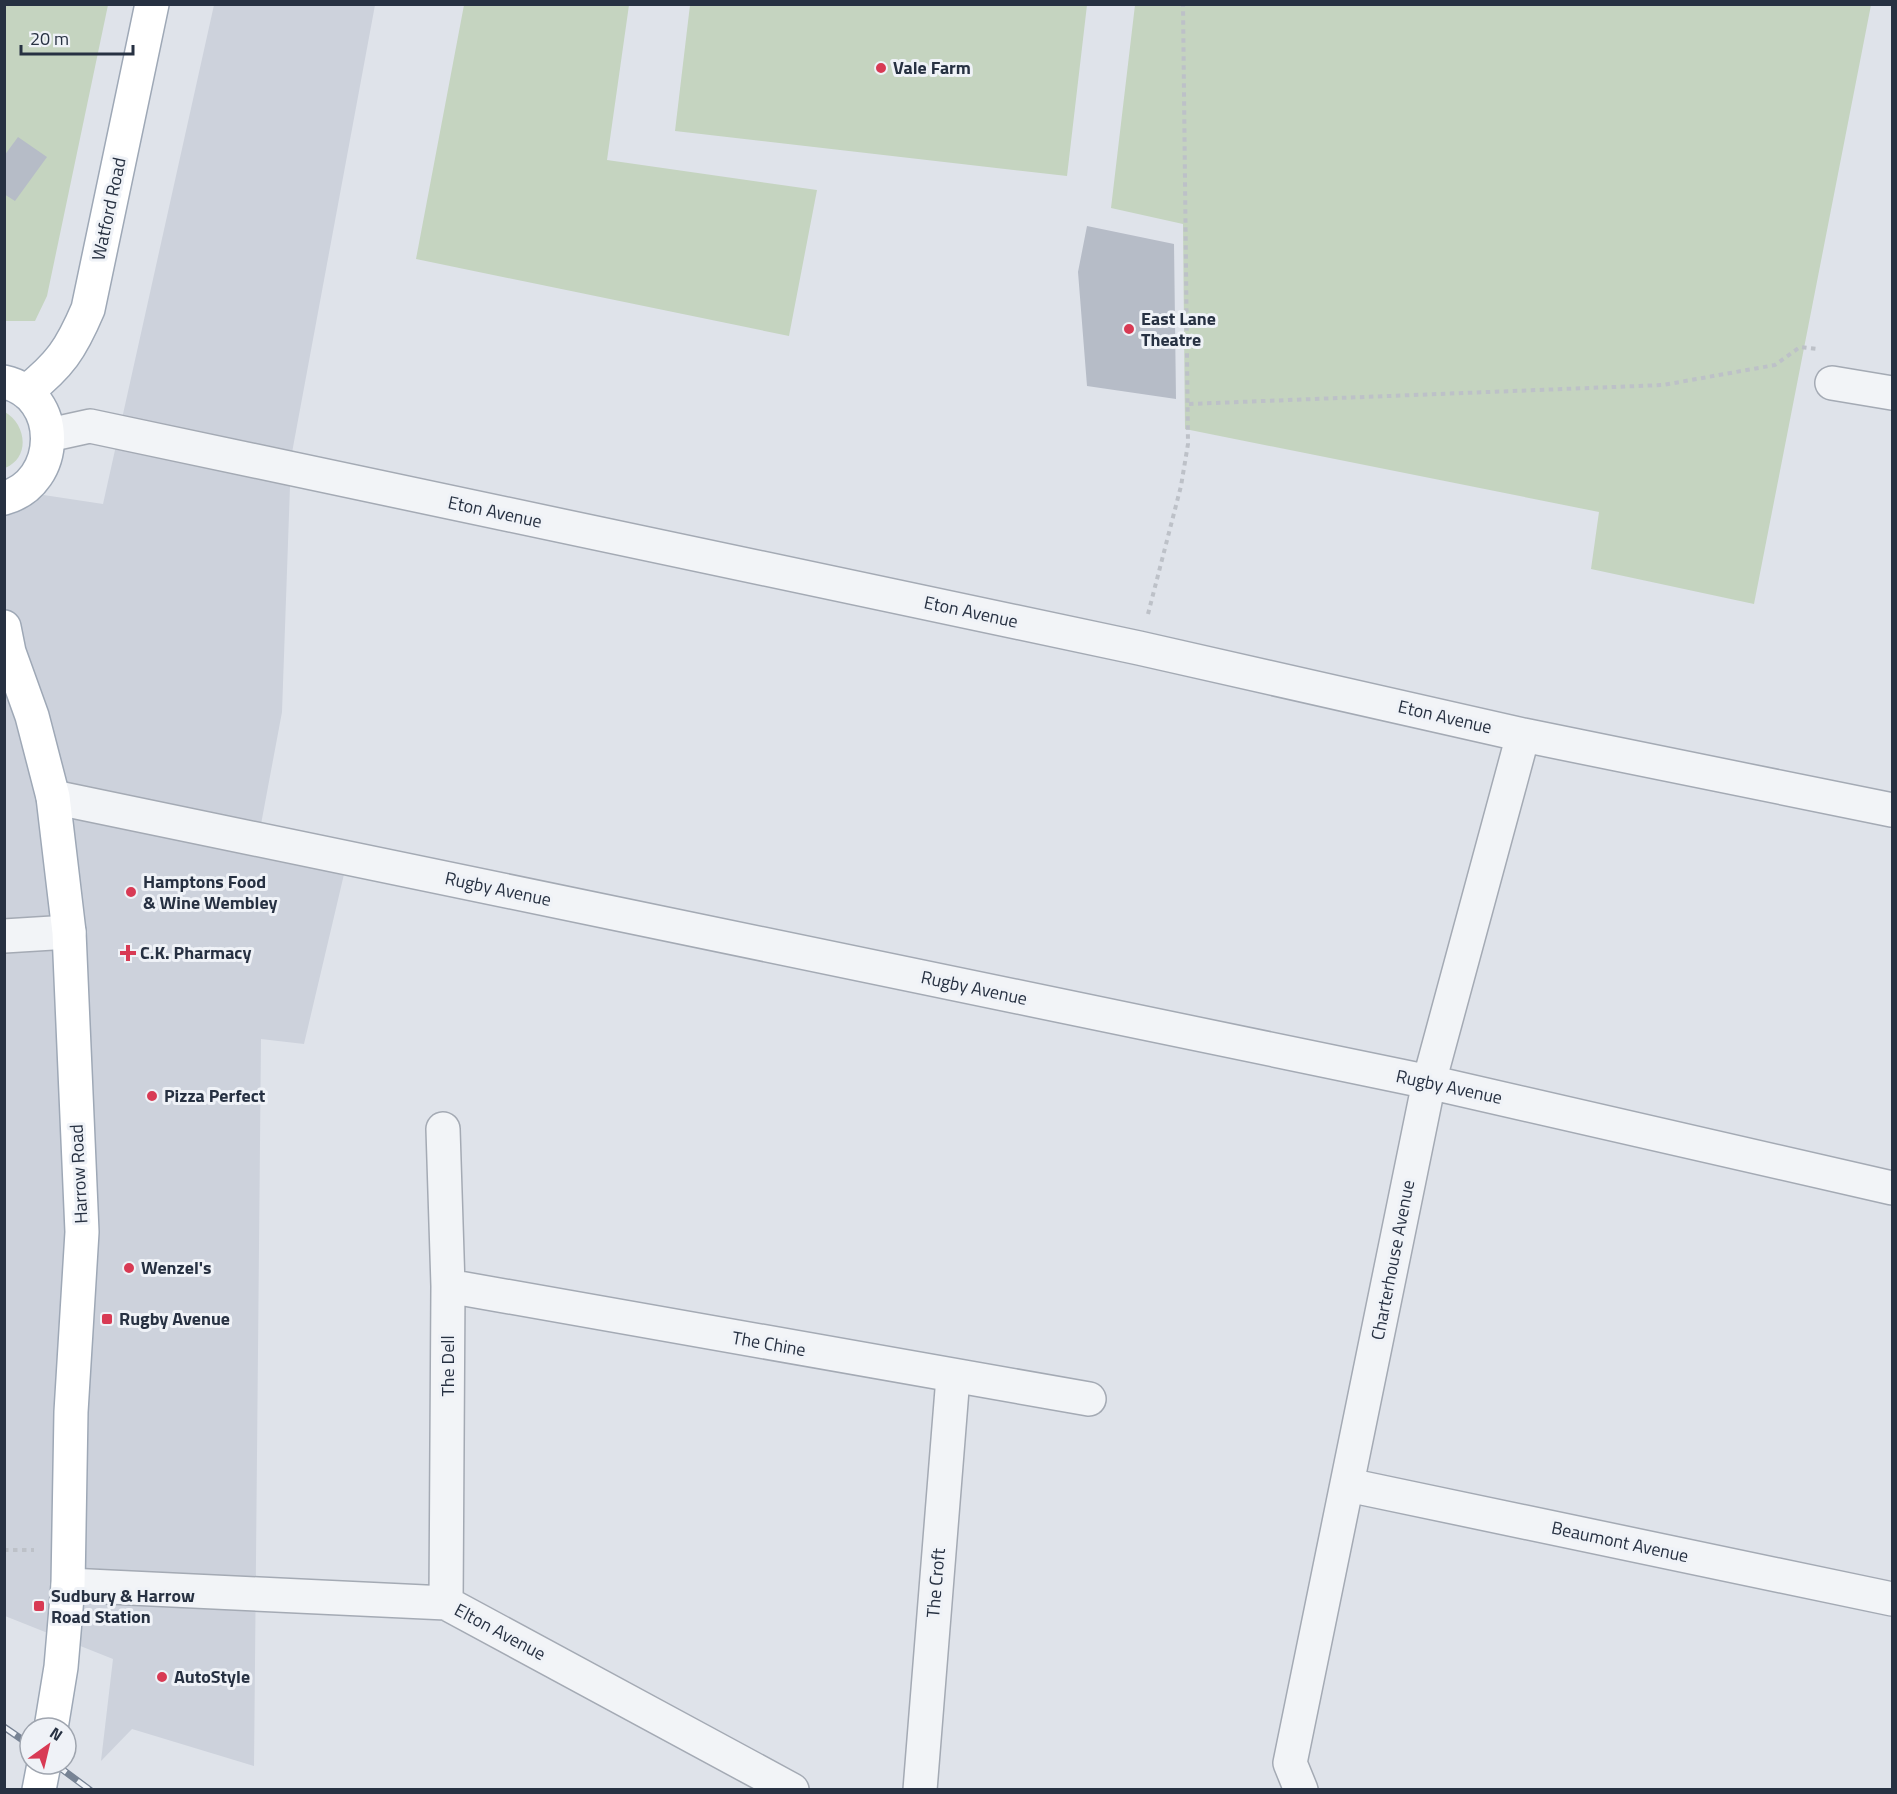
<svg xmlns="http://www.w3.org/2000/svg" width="1897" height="1794" font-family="'Titillium Web',sans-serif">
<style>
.built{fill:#cdd2dc}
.green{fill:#c5d4c0}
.building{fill:#b6bcc7}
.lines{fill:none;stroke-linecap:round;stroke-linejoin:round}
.minor-casing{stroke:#a4aab4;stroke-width:36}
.major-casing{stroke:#9ea8b6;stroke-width:36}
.path{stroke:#bdc1c8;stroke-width:4;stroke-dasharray:4.5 4.5;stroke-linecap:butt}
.minor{stroke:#f2f4f7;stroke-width:33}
.major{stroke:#fff;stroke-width:33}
.rail-casing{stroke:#778394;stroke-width:7}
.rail{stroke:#eff2f7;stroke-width:4.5;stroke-dasharray:14;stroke-linecap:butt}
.poi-dot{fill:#d83a54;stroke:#eff2f7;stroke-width:2}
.labels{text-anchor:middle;stroke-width:6;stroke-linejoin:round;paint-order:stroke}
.poi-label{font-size:18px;font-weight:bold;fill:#273142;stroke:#eff2f7;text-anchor:start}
.street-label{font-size:18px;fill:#273142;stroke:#eff2f7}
</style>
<rect width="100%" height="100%" fill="#dfe3ea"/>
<!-- built -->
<path class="built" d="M214,5h161l-84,453 -9,254 -26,139 89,19 -41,174 -43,-5 -7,727 -122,-37 -31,32 12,-102 -108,-43 -1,-1127 99,15z"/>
<!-- green -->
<path class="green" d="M4,5h104l-61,291 -12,25h-30z
M464,5h165l-22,155 210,30 -28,146 -373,-77z
M690,5h397l-20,171 -392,-45z
M1135,5h736l-117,599 -163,-35 8,-57 -414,-83 -2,-205 -72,-16z
M5,412c21,12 26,45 0,56z"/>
<!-- building -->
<path class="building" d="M18,137l29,20 -32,44 -11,-7v-38z
M1087,226l87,18 2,155 -89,-13 -9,-114z"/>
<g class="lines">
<!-- minor casing -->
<g class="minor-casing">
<path id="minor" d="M1832,383l60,10
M49,435l41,-9 1049,222 384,87 369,75
M53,797l1376,285 463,106
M4,936l65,-4
M443,1129l5,157 -2,317
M448,1286l641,113
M1348,1485l544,114
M68,1585l378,18 346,187
M920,1790l33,-413
M1301,1790l-11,-27 139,-681 94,-347"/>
</g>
<!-- major casing -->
<g class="major-casing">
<path id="major" d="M4,382c59,13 57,101 0,116
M26,392c34,-27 45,-43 62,-83l64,-305
M4,627l5,25 23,64 21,81 16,135 13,300 -11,180 -3,173 -7,82 -10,61
M39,1790l5,-26"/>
</g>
<!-- path -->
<path class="path" d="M1189,404l474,-19 112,-20 25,-18 18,2
M1148,614l33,-128 7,-42 -5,-440
M4,1550h30"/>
<!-- minor -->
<use href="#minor" class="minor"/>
<!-- major -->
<use href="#major" class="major"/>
<!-- rail casing -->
<g class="rail-casing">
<path id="rail" d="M4,1727l26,18
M55,1764l35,26"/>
</g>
<!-- rail -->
<use href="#rail" class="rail"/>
</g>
<!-- markers -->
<g class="poi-dot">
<circle cx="881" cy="68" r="6"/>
<circle cx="1129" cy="329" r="6"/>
<circle cx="131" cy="892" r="6"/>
<path d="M125 944h6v6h6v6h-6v6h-6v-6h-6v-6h6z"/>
<circle cx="152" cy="1096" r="6"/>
<circle cx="129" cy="1268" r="6"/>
<rect x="101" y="1313" width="12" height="12" rx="3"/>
<rect x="33" y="1600" width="12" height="12" rx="3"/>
<circle cx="162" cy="1677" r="6"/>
</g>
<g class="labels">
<!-- poi labels -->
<g class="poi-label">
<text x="893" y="74">Vale Farm</text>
<text x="1141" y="325">East Lane<tspan x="1141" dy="21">Theatre</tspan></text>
<text x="143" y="888">Hamptons Food<tspan x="143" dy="21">&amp; Wine Wembley</tspan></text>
<text x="140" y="959">C.K. Pharmacy</text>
<text x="164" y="1102">Pizza Perfect</text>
<text x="141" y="1274">Wenzel's</text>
<text x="119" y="1325">Rugby Avenue</text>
<text x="51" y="1602">Sudbury &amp; Harrow<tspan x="51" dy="21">Road Station</tspan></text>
<text x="174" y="1683">AutoStyle</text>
</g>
<!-- street labels -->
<g class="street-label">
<text transform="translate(109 209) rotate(-78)" y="6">Watford Road</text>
<text transform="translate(495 512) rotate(12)" y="6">Eton Avenue</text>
<text transform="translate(971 612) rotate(12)" y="6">Eton Avenue</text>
<text transform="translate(1445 717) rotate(13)" y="6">Eton Avenue</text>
<text transform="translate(498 889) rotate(12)" y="6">Rugby Avenue</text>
<text transform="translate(974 988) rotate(12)" y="6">Rugby Avenue</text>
<text transform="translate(1449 1087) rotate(12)" y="6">Rugby Avenue</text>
<text transform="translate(79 1174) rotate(-93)" y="6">Harrow Road</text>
<text transform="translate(1393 1260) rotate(-79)" y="6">Charterhouse Avenue</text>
<text transform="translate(769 1344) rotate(10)" y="6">The Chine</text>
<text transform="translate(448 1366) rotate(-90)" y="6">The Dell</text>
<text transform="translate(1620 1542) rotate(12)" y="6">Beaumont Avenue</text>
<text transform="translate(936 1583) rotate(-85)" y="6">The Croft</text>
<text transform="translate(500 1632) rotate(28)" y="6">Elton Avenue</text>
</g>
</g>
<!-- border -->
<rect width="1897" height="1794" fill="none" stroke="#273142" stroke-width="12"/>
<!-- north arrow -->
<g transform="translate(48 1746) rotate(34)"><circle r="28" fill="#eff2f7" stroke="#9fa5af" stroke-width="1.5"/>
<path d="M0-4.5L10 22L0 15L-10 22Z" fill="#d83a54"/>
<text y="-9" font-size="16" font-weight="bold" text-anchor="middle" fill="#273142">N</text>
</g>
<!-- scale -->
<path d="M21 45v9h112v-9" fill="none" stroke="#273142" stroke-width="3"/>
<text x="30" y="45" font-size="18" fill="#273142" stroke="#eff2f7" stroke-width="4.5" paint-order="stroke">20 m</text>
</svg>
